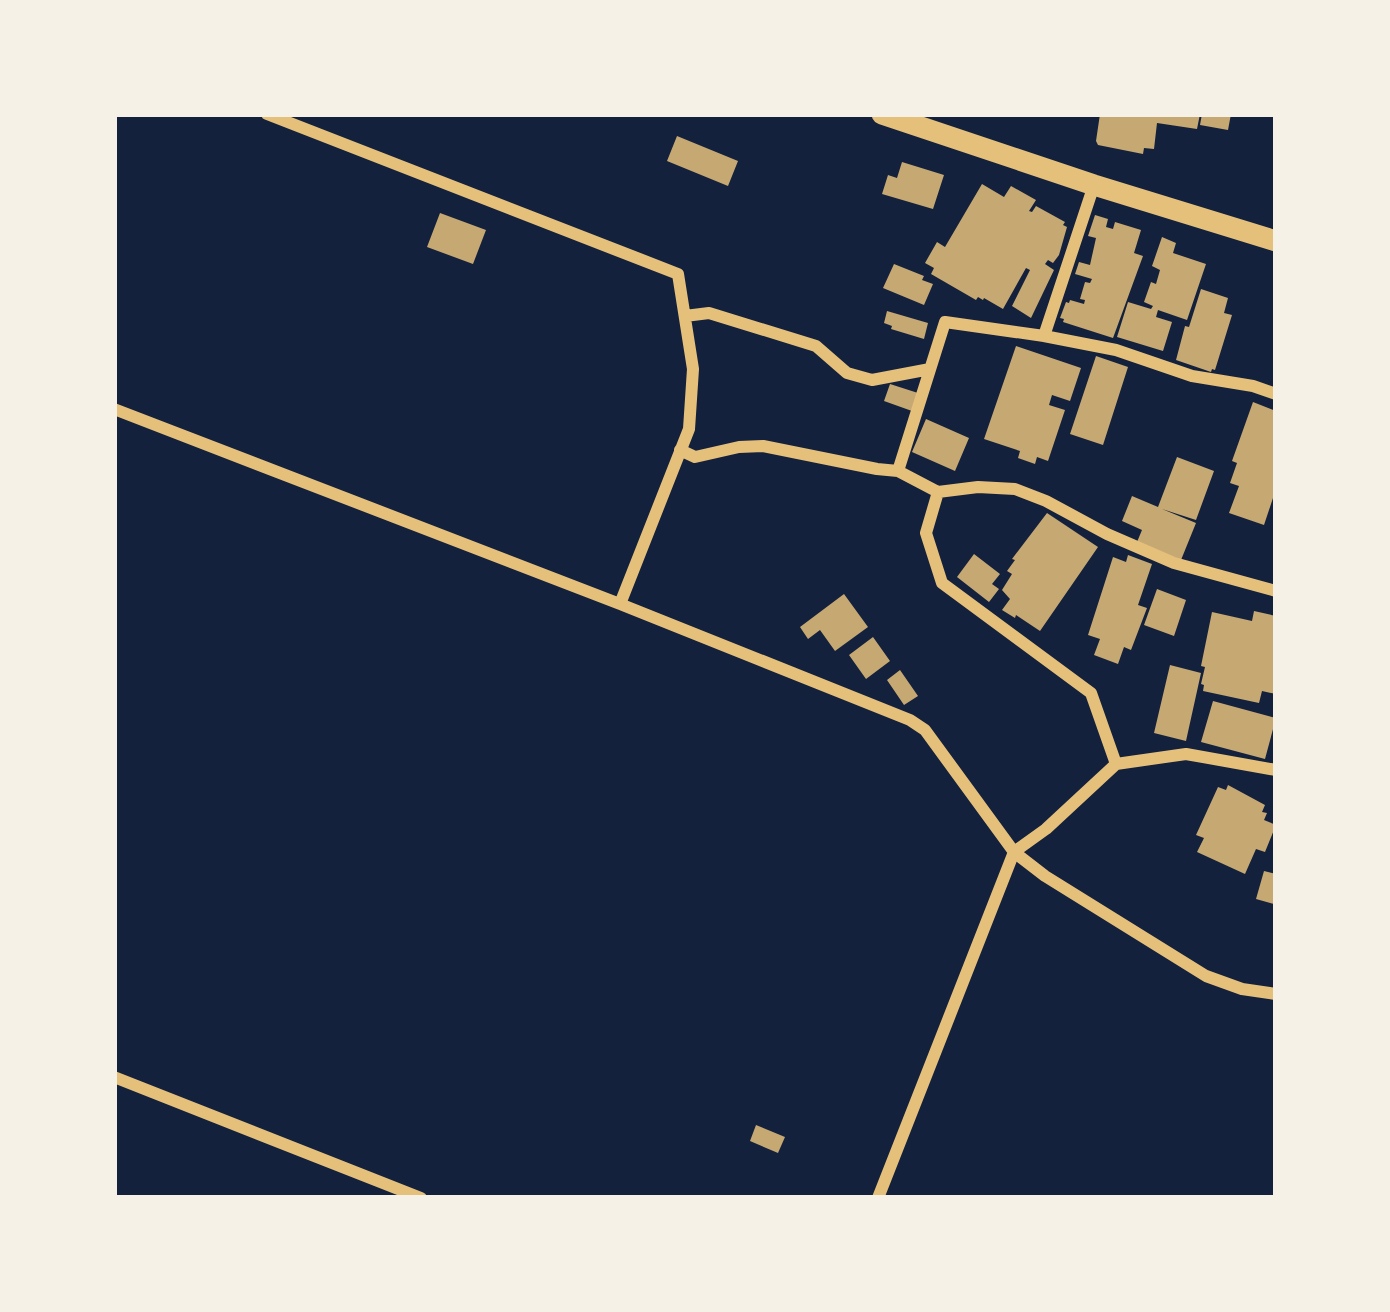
<svg xmlns="http://www.w3.org/2000/svg" width="1390" height="1312" font-family="Arial,sans-serif">
<style>
.building{fill:#c6a872}
.lines{fill:none;stroke-linecap:round;stroke-linejoin:round}
.minor{stroke:#e5c07b;stroke-width:12}
.secondary{stroke:#e5c07b;stroke-width:21}
</style>
<rect width="100%" height="100%" fill="#14213d"/>
<!-- building -->
<path class="building" d="M1100,114h100l-3,15 -40,-6 -3,26 -10,-1 -1,6 -45,-9 -2,-4z
M1202,114h29l-3,16 -28,-5z
M677,136l61,25 -10,25 -61,-25z
M902,162l42,13 -11,34 -51,-15 6,-19 9,3z
M982,184l22,13 7,-11 25,14 -7,11 3,1 4,-6 29,16 -2,3 4,2 -8,28 -6,8 -5,-3 -3,4 9,6 -23,48 -19,-12 18,-36 -4,-2 -23,41 -19,-11 -1,2 -5,-3 -2,3 -45,-26 3,-6 -9,-5 12,-21 8,5z
M440,213l46,17 -13,34 -46,-17z
M1095,215l13,4 -2,8 7,2 2,-7 26,8 -7,23 9,3 -30,82 -50,-16 1,-3 -4,-1 6,-16 3,1 1,-3 14,4 1,-4 -5,-1 5,-17 5,1 2,-4 -17,-5 4,-12 11,3 6,-27 -8,-2z
M1162,237l14,6 -3,10 33,11 -19,56 -29,-10 -2,7 16,5 -9,29 -46,-14 11,-35 23,7 2,-3 -9,-4 7,-20 5,2 4,-14 -8,-4z
M894,264l30,12 -2,4 11,4 -9,21 -41,-17z
M1201,289l27,9 -4,15 8,2 -17,55 -3,-1 -1,3 -35,-12 9,-34 4,1z
M887,311l41,12 -4,16 -33,-10 1,-3 -8,-3z
M1016,346l65,22 -11,33 -18,-6 -3,10 16,5 -17,51 -11,-4 -2,7 -17,-6 2,-7 -36,-12z
M1096,356l32,11 -25,78 -33,-11z
M890,384l28,9 -6,18 -28,-10z
M1253,402l23,9v88l-3,-1 -9,27 -35,-12 10,-27 -9,-3 7,-20 -5,-2z
M926,419l43,19 -14,33 -43,-19z
M1177,457l37,14 -18,49 -34,-11 34,14 -15,37 -44,-18 5,-12 -20,-9 10,-25 26,11z
M1047,513l51,34 -58,84 -24,-16 -1,3 -13,-8 8,-11 -8,-9 10,-16 -5,-3 8,-11 -3,-1z
M974,554l26,20 -8,10 7,5 -10,13 -32,-25z
M1128,555l24,9 -14,41 9,3 -16,42 -7,-3 -6,17 -24,-9 6,-16 -12,-4 25,-78 13,5z
M1157,589l29,11 -12,36 -30,-11z
M844,594l24,33 -33,24 -15,-21 -12,9 -8,-12z
M1254,611l22,5v78l-14,-3 -3,12 -56,-12 1,-6 -3,-1 4,-17 -4,-1 11,-54 40,9z
M873,637l17,24 -24,18 -17,-24z
M1170,665l31,8 -15,68 -32,-8z
M900,670l18,26 -14,9 -17,-25z
M1213,701l63,17 -11,41 -64,-17z
M1228,785l37,20 -3,7 5,1 -3,7 12,5 -11,27 -9,-3 -11,25 -48,-22 7,-14 -8,-3 22,-48 8,3z
M1264,871l12,3v28l-2,2 -18,-5z
M756,1125l29,12 -7,16 -28,-12z"/>
<g class="lines">
<!-- minor -->
<path class="minor" d="M267,114l411,160 15,95 -4,60 -69,175
M685,316l24,-3 107,33 31,27 25,7 58,-11
M1044,336l50,-151
M114,409l506,195 290,116 15,10 89,122 31,24 161,100 36,13 34,5
M680,450l15,7 44,-10 24,-1 114,23 21,2 40,21 40,-5 37,2 31,12 61,33 67,29 102,28
M898,471l47,-149 99,14 72,14 76,26 61,10 23,8
M938,492l-12,41 16,50 149,110 25,71
M114,1077l307,121
M878,1198l136,-346 32,-23 70,-65 70,-10 90,16"/>
<!-- secondary -->
<path class="secondary" d="M882,114l212,71 182,56"/>
</g>
<!-- border -->
<rect width="1390" height="1312" fill="none" stroke="#f6f1e7" stroke-width="234"/>
</svg>
